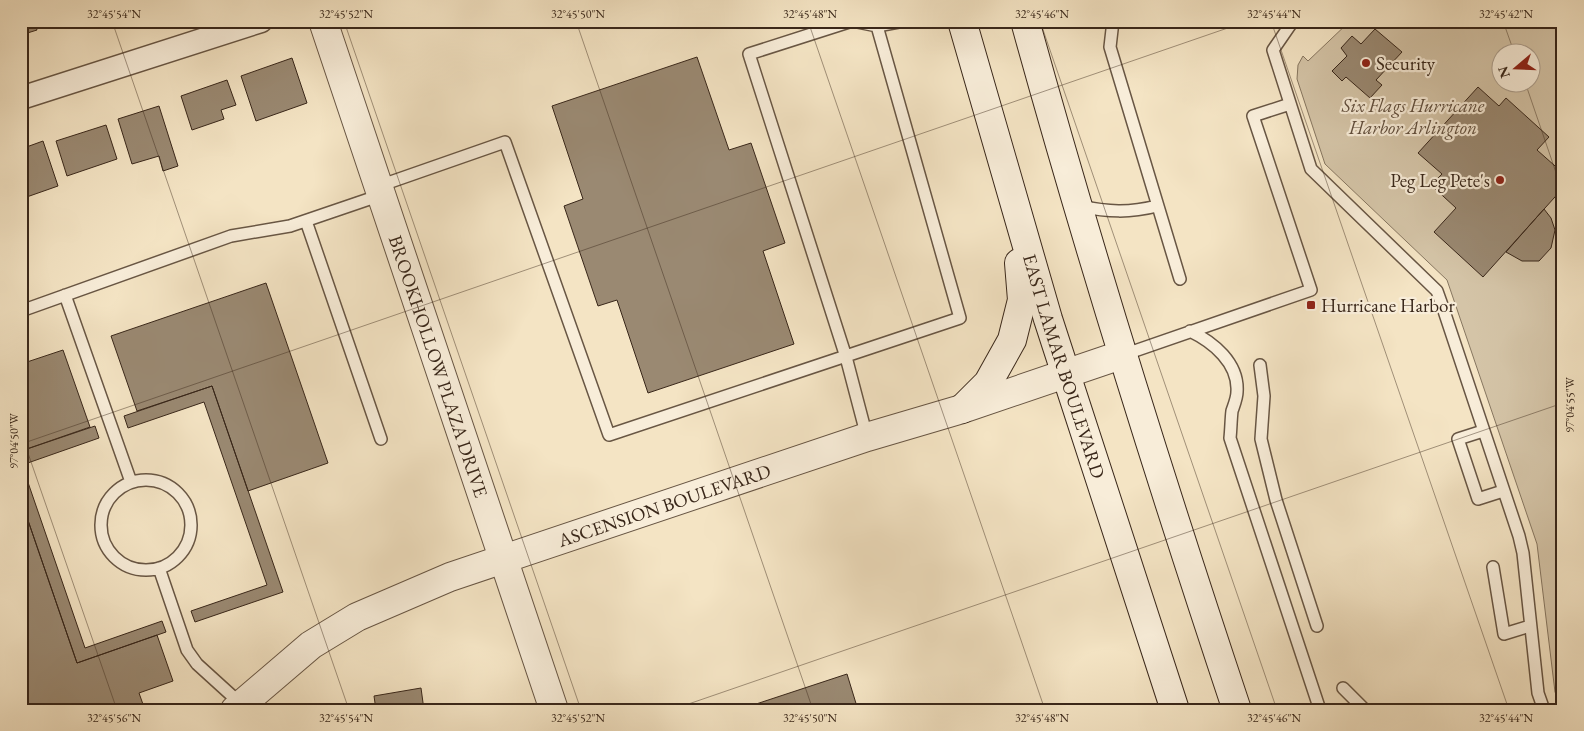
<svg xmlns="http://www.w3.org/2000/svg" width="1584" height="731" font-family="'EB Garamond',serif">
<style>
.green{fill:#d4c4a7;stroke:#867660;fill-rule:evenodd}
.building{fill:#9a8972;stroke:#39271a}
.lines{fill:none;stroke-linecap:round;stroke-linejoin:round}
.service-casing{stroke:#685644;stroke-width:14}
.minor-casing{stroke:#685644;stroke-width:25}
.tertiary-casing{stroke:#685644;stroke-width:30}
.secondary-casing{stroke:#39271a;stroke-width:30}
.service{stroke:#f8edd9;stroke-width:11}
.minor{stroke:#f8edd9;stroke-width:22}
.tertiary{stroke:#f8edd9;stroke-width:28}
.secondary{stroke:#f8edd9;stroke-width:28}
.ticks{fill:none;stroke:#39271a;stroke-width:1;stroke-opacity:0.45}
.poi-dot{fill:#8f2418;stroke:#f8edd9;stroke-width:2}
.labels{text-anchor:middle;stroke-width:4.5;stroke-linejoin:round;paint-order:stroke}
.poi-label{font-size:19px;fill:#39271a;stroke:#f8edd9;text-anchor:start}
.park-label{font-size:19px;font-style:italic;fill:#604e3d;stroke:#f8edd9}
.street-label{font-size:19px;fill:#39271a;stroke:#f8edd9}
.neatline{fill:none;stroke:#39271a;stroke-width:2}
.ticks-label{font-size:12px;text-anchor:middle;fill:#39271a}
</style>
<rect width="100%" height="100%" fill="#f4e4c4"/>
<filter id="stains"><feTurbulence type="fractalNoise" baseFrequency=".004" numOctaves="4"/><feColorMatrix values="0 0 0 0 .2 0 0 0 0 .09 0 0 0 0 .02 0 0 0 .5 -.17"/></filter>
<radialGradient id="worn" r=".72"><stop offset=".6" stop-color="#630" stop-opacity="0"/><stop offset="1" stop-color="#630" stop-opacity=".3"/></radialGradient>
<!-- green -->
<path class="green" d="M1350,21h213v689l-8,-18 -18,-148 -90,-264 -122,-116 -28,-85 1,-14 5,-9 5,5zM1502,52h30v30h-30z"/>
<!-- building -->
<path class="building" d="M21,21h13l3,9 -16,5z
M1375,29l27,23 -26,28 6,5 -12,13 -24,-21 -4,4 -10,-10 15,-15 -6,-8 11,-12 9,8z
M697,57l32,93 22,-7 34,100 -22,8 31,93 -146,49 -31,-93 -19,6 -34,-100 19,-7 -31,-93z
M292,58l15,45 -51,18 -15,-45z
M227,80l9,25 -15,5 3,9 -32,11 -11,-34z
M1478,87l21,19 7,-8 43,39 -12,13 26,23v15l-80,89 -49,-45 22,-24 -25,-23 11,-11 -24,-21z
M159,106l19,60 -15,5 -4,-15 -27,8 -14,-45z
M106,125l11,34 -50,17 -11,-35z
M43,141l15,45 -37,13v-50z
M1544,209l7,9 4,12 -4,18 -12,13h-17l-16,-9z
M266,283l62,180 -80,28 -36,-105 -75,25 -26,-75z
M63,350l27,77 -69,24v-87z
M212,386l71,206 -88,30 -4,-11 76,-26 -63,-183 -76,26 -4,-12z
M1559,390h4v37z
M95,426l4,12 -77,27 63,183 77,-27 4,11 -89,31 -56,-163v-49z
M21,500l56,163 80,-28 16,46 -34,12 6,17h-111l-13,-11z
M847,674l11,36h-120z
M421,688l3,22h-48l-2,-14z"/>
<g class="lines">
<!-- service casing -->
<g class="service-casing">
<path id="service" d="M1113,21l-3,26 70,232
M1293,21l-20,29 38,119 126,122 5,14 77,231 4,17 15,140 6,17
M379,186l126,-44 104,293 351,-117 -83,-292
M1080,206c28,6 49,7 77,0
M306,221l75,218
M65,295l66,187
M21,311l210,-75 59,-10 91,-31
M1190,331c23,11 49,32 47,61 0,6 -3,13 -5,19 -1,8 -1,18 -2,27l90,272
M1123,355l188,-65 -58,-174 37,-12
M1260,365l4,31 -3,43 15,61 41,126
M1483,431l-25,8 20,60 25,-8
M867,437l-21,-80 -97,-303 103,-33 25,5 27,-5
M101 525a45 45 0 1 1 90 0a45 45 0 1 1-90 0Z
M1493,567l11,67 26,-8
M159,568l28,82 10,14 44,40
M1343,688l22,22"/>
</g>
<!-- minor casing -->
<g class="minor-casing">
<path id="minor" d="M21,98l240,-77"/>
</g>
<!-- tertiary casing -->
<g class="tertiary-casing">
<g id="tertiary">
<path id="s1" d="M323,21l231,689"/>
<path id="s2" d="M235,710l76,-65 46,-28 93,-40 417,-140 95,-28 159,-54"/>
</g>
</g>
<!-- secondary casing -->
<g class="secondary-casing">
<g id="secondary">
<path id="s3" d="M962,21l86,298 127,391"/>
<path d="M1025,21c64,232 136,461 212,689"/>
<path d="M962,409l26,-26 24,-43 10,-40 -3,-37"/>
</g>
</g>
<!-- service -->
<use href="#service" class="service"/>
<!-- minor -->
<use href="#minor" class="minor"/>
<!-- tertiary -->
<use href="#tertiary" class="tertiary"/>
<!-- secondary -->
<use href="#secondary" class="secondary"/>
</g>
<!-- ticks -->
<path class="ticks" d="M112,21l237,689M344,21l237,689M576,21l237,689M808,21l237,689M1040,21l237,689M1271,21l238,689M1503,21l11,31M1525,82l38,111M21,433l96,277M21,444l1227,-423M671,710l892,-307"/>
<!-- markers -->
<g class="poi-dot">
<circle cx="1366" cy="63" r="5"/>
<circle cx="1500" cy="180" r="5"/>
<rect x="1306" y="300" width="10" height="10" rx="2.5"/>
</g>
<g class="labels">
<!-- poi labels -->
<g class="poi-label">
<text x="1376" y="70">Security</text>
<text x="1490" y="187" text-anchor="end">Peg Leg Pete's</text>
<text x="1321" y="312">Hurricane Harbor</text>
</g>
<!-- park labels -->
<g class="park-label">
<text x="1413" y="112">Six Flags Hurricane<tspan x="1413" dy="22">Harbor Arlington</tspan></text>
</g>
<!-- street labels -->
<g class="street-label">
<text dy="7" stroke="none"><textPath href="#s1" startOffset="364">BROOKHOLLOW PLAZA DRIVE</textPath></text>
<text dy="7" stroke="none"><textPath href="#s3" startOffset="360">EAST LAMAR BOULEVARD</textPath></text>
<text dy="7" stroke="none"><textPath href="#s2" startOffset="481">ASCENSION BOULEVARD</textPath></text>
</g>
</g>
<!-- margin -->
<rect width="1584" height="731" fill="none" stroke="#f4e4c4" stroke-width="55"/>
<!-- north arrow -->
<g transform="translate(1516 68) rotate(251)"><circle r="24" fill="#f8edd9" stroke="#ac9e8d"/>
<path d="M0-4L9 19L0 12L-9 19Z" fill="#8f2418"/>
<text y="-8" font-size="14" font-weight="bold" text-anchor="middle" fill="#39271a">N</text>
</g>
<rect x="28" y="28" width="1528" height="676" class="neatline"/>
<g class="ticks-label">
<text x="114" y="18">32°45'54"N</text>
<text x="346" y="18">32°45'52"N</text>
<text x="578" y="18">32°45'50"N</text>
<text x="810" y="18">32°45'48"N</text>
<text x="1042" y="18">32°45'46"N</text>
<text x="1274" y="18">32°45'44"N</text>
<text x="1506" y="18">32°45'42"N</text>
<text transform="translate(1570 405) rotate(-90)" y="4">97°04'55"W</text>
<text transform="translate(14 441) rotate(-90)" y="4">97°04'50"W</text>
<text x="114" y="722">32°45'56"N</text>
<text x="346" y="722">32°45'54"N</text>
<text x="578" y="722">32°45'52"N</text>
<text x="810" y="722">32°45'50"N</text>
<text x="1042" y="722">32°45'48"N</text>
<text x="1274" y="722">32°45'46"N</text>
<text x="1506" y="722">32°45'44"N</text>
</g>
<rect width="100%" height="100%" filter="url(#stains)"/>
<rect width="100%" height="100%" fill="url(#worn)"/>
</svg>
